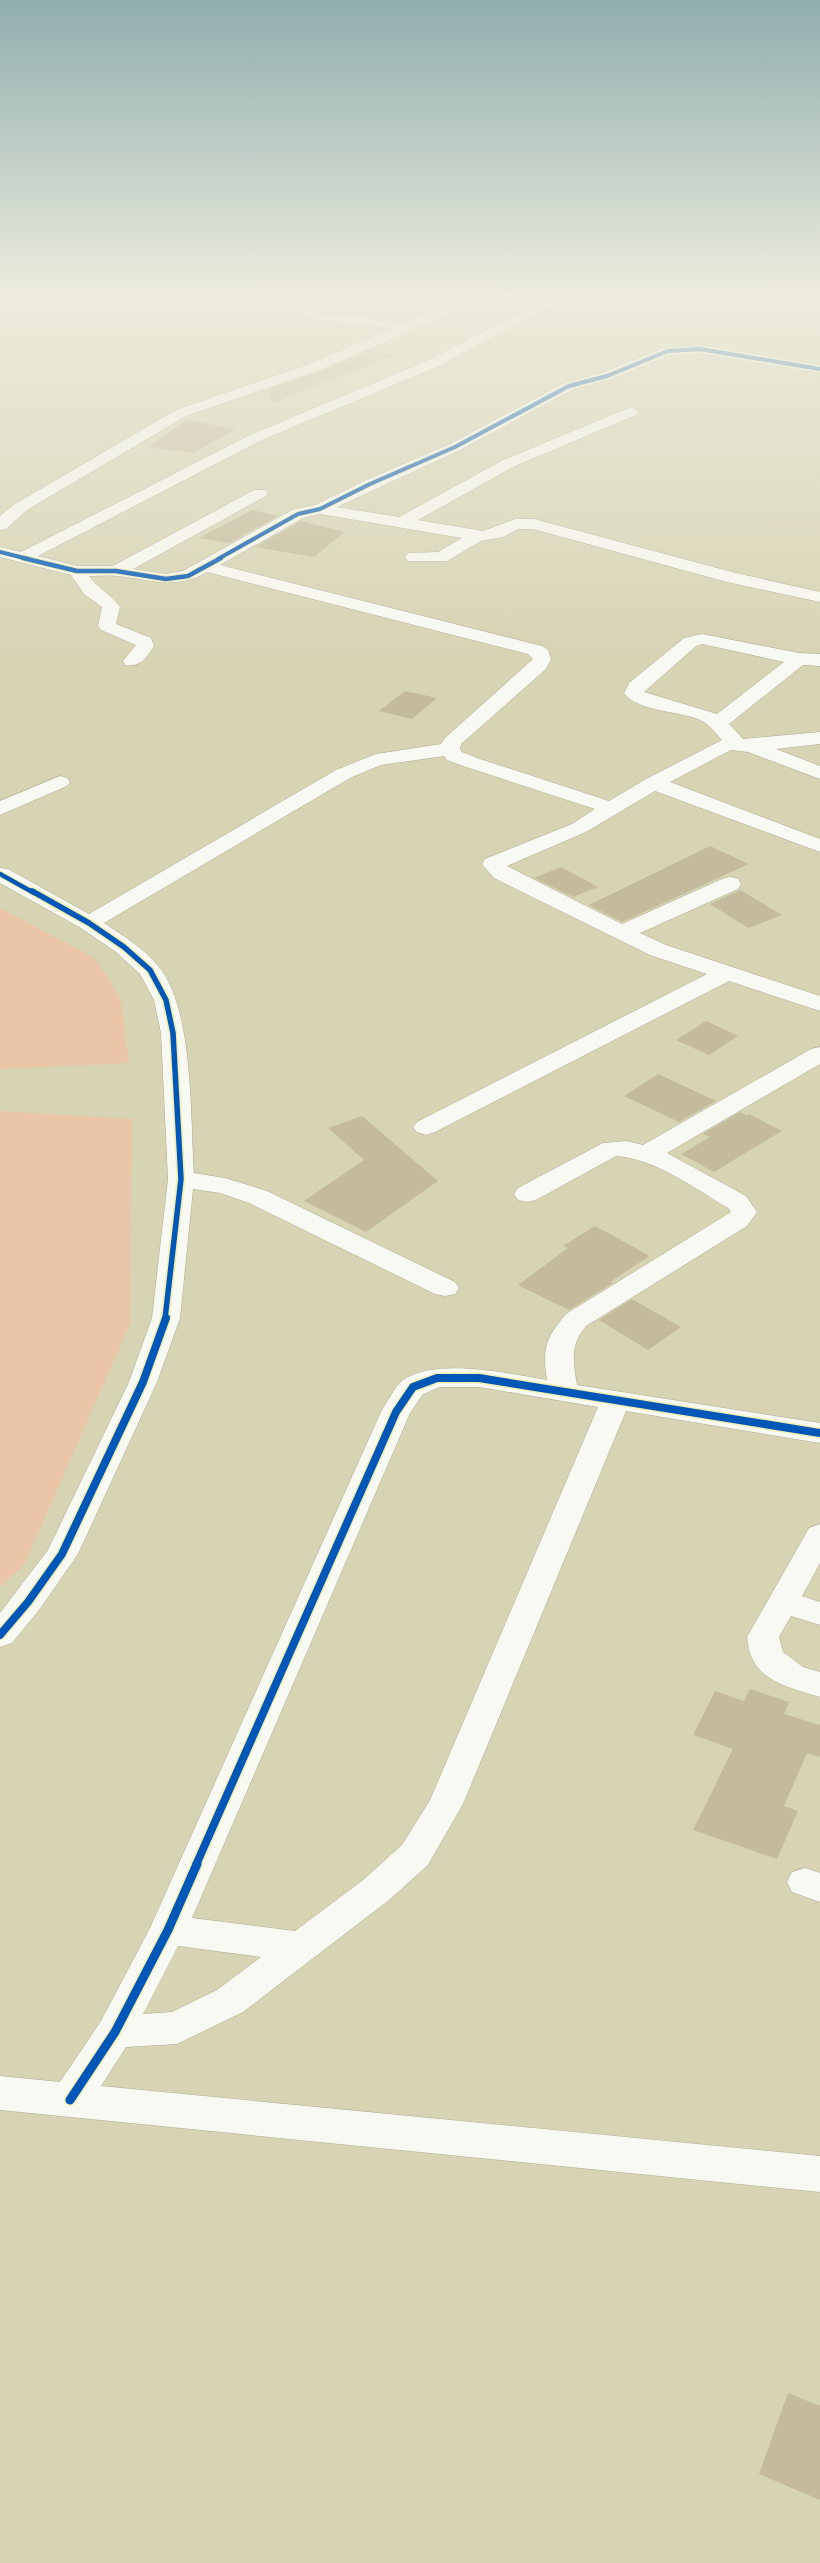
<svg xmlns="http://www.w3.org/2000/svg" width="820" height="2563" font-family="'DM Sans',sans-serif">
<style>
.green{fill:#eac5a7}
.building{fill:#c4bb9c}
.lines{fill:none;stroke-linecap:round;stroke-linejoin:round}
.minor-casing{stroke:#aeab91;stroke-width:1}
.minor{fill:#f9f9f4;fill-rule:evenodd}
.cycleway-far4-casing{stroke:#f3eeb1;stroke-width:5.5}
.cycleway-far3-casing{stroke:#f3eeb1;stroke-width:7}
.cycleway-far2-casing{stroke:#f3eeb1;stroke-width:9}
.cycleway-far1-casing{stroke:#f3eeb1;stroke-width:11}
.cycleway-casing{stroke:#f3eeb1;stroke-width:12}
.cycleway-far4{stroke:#0057b8;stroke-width:4}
.cycleway-far3{stroke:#0057b8;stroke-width:4.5}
.cycleway-far2{stroke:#0057b8;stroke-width:5.5}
.cycleway-far1{stroke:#0057b8;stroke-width:8}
.cycleway{stroke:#0057b8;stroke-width:9}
</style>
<rect width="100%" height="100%" fill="#d7d4b4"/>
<!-- green -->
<path class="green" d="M0,908l96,51 25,41 8,63 -129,6z
M0,1111l132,8 -2,205 -106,241 -24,22z"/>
<!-- building -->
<path class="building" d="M371,350l22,5 -120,48 -6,-11 7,-5 49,-16z
M186,420l8,1 42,8 -43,24 -44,-6z
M252,510l26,6 -49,27 -30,-5z
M301,521l43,11 -30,25 -59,-10z
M405,691l32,7 -25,21 -33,-8z
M710,846l39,18 -127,58 -33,-17z
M561,867l37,20 -25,10 -39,-19z
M740,890l42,25 -34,13 -38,-24z
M706,1021l32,15 -29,19 -33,-15z
M658,1074l58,27 -37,21 -55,-26z
M740,1112l7,3 2,-1 33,17 -68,41 -33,-18 29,-17 -7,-3z
M362,1116l76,65 -72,51 -62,-31 60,-41 -36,-32z
M595,1226l55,30 -40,26 3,1 -44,27 -51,-25 50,-37 -5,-2z
M632,1299l49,28 -33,23 -49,-30z
M750,1689l39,13 -5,12 36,11v32l-13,-4 -23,53 14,5 -21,48 -84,-29 40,-81 -40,-14 22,-44 29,10z
M788,2393l32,13v94l-61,-26z"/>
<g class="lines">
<!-- minor casing -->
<g class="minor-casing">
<path id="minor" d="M454,297h14l-16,16 -130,56 -136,47 -159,94 -21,19 -6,1v-14l15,-12 161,-94 136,-47 81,-35 -82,-9 -7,-4 2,-3 102,10 34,-15z
M551,297h17l-129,69 -177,74 -224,116 39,10h36l141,-76h12l2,3 -2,3 -133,73 33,5 17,-3 109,-61 23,-5 49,-24 86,-37 114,-61 38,-10 61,-25 37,-3 120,20v8l-120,-20 -30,2 -58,24 -38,10 -114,61 -123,57 62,10 104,-57 128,-53 8,5 -3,3 -121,51 -97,54 65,11 32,-12h19l202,54 84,19v10l-93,-20 -194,-53h-15l-15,8 -22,4 -34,20h-39l-3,-4 3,-4 30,-1 24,-14 -142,-24 -17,4 -83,47 322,81 6,4 3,9 -5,10 -85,75 -1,5 2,3 15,6 132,43 37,-22 76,-39c-7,-8 -14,-17 -24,-21 -21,-8 -61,-8 -74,-26l5,-10 55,-45 18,-4 97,19 21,1v12l-17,-1 -74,59 14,15 77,-7v12l-44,5 44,17v13l-72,-27 -17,-2 -61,32 150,57v13l-165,-61 -69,41 -79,34 115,58 100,-45 8,-2 8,2 3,5 -3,5 -98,44 26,12 154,51v15l-91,-30 -294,151 -9,3 -9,-3 -4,-5 4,-5 290,-148 -57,-19 -156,-77 -12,-14 3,-5 87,-35 23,-15 -132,-43 -16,-6 -3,-4 -63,9 -31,13 -246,145c19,13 40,25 54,43 36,41 32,152 36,207l31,5 42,13 188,91 4,6 -4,6 -10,2 -10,-2 -186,-91 -29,-10 -27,-4 -13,129 -23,64 -79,172 -39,56 -27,33 -12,4v-34l48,-63 81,-168 23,-64 16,-139 -7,-146 -7,-33 -14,-26 -24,-22 -35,-24 -81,-45v-15l8,1 81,45 247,-144 40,-16 65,-10 4,-6 88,-79 -5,-5 -321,-82c-33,19 -56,7 -90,4 -9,-1 -19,0 -28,0 9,13 22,18 31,31l-4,17 35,14 3,8c-7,11 -14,22 -29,19l-2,-4 13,-16 -35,-15 -3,-4 4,-19 -18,-13 -13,-19 -71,-18v-10l21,5 231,-118 177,-74zM702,644l82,18 -67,52 -73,-22 52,-46z
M60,776l7,2 3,4 -3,4 -67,29v-14z
M820,1047v17l-153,89 79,43 11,16 -10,14 -161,100c-16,19 -13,35 -9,59l243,38v20l-194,-32 -163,393 -35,61 -39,35 -146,112 -66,32 -51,3 -25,39 719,70v36l-820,-82v-34l60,6 41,-61 49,-93 231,-516c6,-9 14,-26 22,-32 34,-23 107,-6 144,0 -5,-31 -1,-43 19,-66l165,-102 -3,-4c-34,-20 -72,-49 -112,-52l-80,44 -9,2 -9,-2 -4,-6 4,-6 85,-45 24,-2 16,4 168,-96zM440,1387h39l119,20 -168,393 -28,45 -39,35 -68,51 -103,-13 218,-505 13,-19zM178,1946l83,11 -44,33 -45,22 -29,2z
M820,1524v39l-18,33 18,6v23l-29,-9 -12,21 4,15 20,15 17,5v25c-22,-7 -56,-14 -67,-37 -4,-7 -5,-16 -6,-23l62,-109z
M805,1868l15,5v29l-28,-10 -5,-10 5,-10z"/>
</g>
<!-- minor -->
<use href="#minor" class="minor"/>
<!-- cycleway-far4 casing -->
<g class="cycleway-far4-casing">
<path id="cycleway-far4" d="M0,552l28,7
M218,559l80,-45 22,-5 50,-25 85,-37 114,-61 38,-10 61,-25 32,-2 120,20"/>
</g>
<!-- cycleway-far3 casing -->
<g class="cycleway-far3-casing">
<path id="cycleway-far3" d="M23,558l54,13h39l50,8 22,-3 33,-18
M0,874l34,19"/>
</g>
<!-- cycleway-far2 casing -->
<g class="cycleway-far2-casing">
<path id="cycleway-far2" d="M32,891l57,32 35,24 26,23 16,30 7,33 8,146 -16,140"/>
</g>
<!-- cycleway-far1 casing -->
<g class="cycleway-far1-casing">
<path id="cycleway-far1" d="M0,1635l28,-33 34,-48 81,-172 23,-64
M196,1865l200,-453 17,-25 24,-9h42l341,55"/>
</g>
<!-- cycleway casing -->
<g class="cycleway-casing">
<path id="cycleway" d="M70,2100l45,-68 53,-102 29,-66"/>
</g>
<!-- cycleway-far4 -->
<use href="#cycleway-far4" class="cycleway-far4"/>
<!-- cycleway-far3 -->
<use href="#cycleway-far3" class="cycleway-far3"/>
<!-- cycleway-far2 -->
<use href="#cycleway-far2" class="cycleway-far2"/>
<!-- cycleway-far1 -->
<use href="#cycleway-far1" class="cycleway-far1"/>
<!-- cycleway -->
<use href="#cycleway" class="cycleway"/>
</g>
<!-- sky -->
<linearGradient id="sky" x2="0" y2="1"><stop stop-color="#90aeae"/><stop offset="0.45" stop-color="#edecdd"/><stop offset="1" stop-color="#edecdd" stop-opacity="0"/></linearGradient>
<rect width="820" height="656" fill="url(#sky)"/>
</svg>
